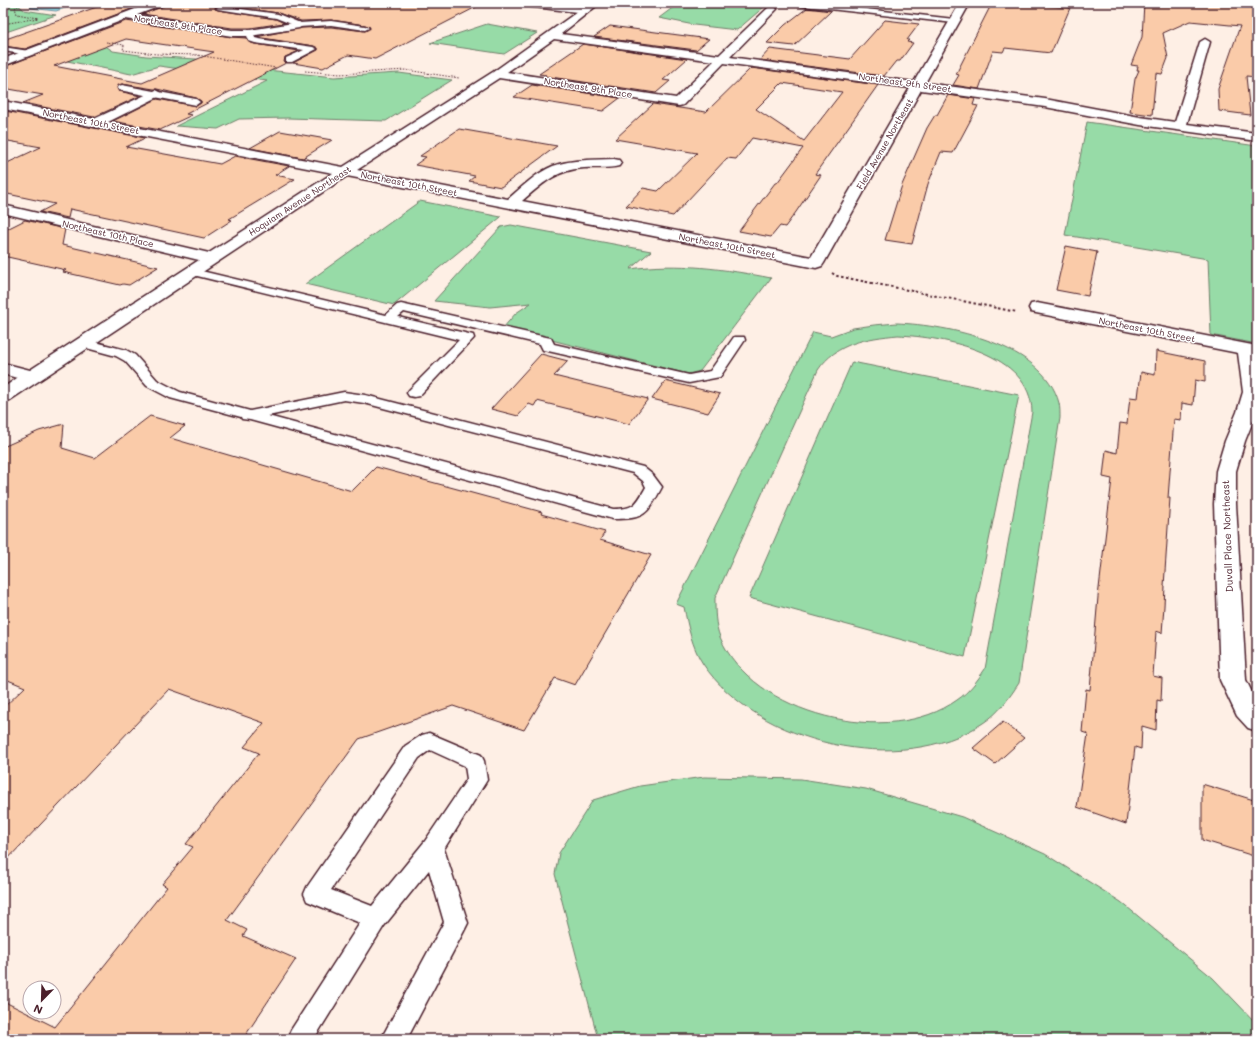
<svg xmlns="http://www.w3.org/2000/svg" width="1260" height="1042" font-family="Mali,sans-serif">
<style>
.green{fill:#97dba7;stroke:#707d69;fill-rule:evenodd}
.water{fill:#8cdce9;stroke:#72909d}
.building{fill:#facba9;stroke:#4a1f2b;fill-rule:evenodd}
.lines{fill:none;stroke-linecap:round;stroke-linejoin:round}
.service-casing{stroke:#4a1f2b;stroke-width:3}
.minor-casing{stroke:#4a1f2b;stroke-width:3}
.path-far1{stroke:#4a1f2b;stroke-width:1;stroke-dasharray:1.5 1.5;stroke-linecap:butt}
.path{stroke:#4a1f2b;stroke-width:2;stroke-dasharray:2.5 2.5;stroke-linecap:butt}
.service{fill:#fff;fill-rule:evenodd}
.minor{fill:#fff;fill-rule:evenodd}
.labels{text-anchor:middle;stroke-width:3;stroke-linejoin:round;paint-order:stroke}
.far-street-label{font-size:9px;fill:#4a1f2b;stroke:#fff}
.street-label{font-size:10px;fill:#4a1f2b;stroke:#fff}
</style>
<rect width="100%" height="100%" fill="#feefe5"/>
<filter id="ink" filterUnits="userSpaceOnUse"><feTurbulence type="fractalNoise" baseFrequency=".025" numOctaves="2"/><feDisplacementMap in="SourceGraphic" scale="8" xChannelSelector="R" yChannelSelector="G"/><feConvolveMatrix kernelMatrix="1 2 1 2 8 2 1 2 1" color-interpolation-filters="sRGB"/></filter>
<g filter="url(#ink)">
<!-- green -->
<path class="green" d="M3,3h13l8,7 32,5 -53,18z
M679,3h60l26,3 -28,24 -43,-5 -35,-7z
M487,24l50,9 -33,21 -74,-11z
M104,45l9,6 33,5 50,3 61,10 77,8 65,-4 53,7 -66,41 -98,-3 -49,1 -21,10 -42,-3 91,-45 -108,-15 -28,8 -93,-19z
M1087,122l170,24v198l-46,-9 -3,-76 -143,-24z
M420,201l81,16 -107,88 -89,-21z
M511,225l140,26 -21,18c48,-7 95,0 141,9l-71,93 -12,3 -185,-46 13,-15 15,-10 -41,4 -56,-6 67,-74z
M897,323c50,2 147,21 162,80 1,4 1,10 1,15l-41,265c-10,15 -20,30 -36,40 -82,55 -226,21 -280,-59 -11,-17 -15,-37 -19,-57l-8,-3 137,-272 18,4 22,-8 21,-3zM898,335c46,2 133,18 134,77l-47,257c-8,12 -16,23 -28,31 -67,49 -205,15 -237,-63 -5,-13 -5,-25 -5,-39l103,-228c18,-27 49,-32 80,-35z
M852,362l167,33 -54,262 -216,-59z
M704,777l97,2 65,10 96,28 83,37 76,48 92,76 44,46v15h-659l-43,-165 4,-21 34,-53 47,-14z"/>
<!-- water -->
<path class="water" d="M34,3h46l-24,8 -26,-3z"/>
<!-- building -->
<path class="building" d="M108,3h39l-122,46 -22,-3v-6z
M166,3h318l-109,56 -27,-4 -25,13 -30,-5 25,-13v-2l-4,-2 -58,-9 45,-9 30,-1 34,4 5,-4 -5,-2 -34,-5 -30,1 -23,-8 -58,-8 -5,4 3,1 58,9 8,4 -34,5h-18l-89,-14 21,-8z
M992,3h29l49,5 -19,45 -46,-5 -2,4 -10,-1 -14,38 -26,-4 6,-10 -3,-1z
M1144,3h12l1,2v-2h100v74l-11,-1 4,39 -31,-4 -1,-22 22,-63 -50,-5 -27,12 5,25 -6,16 -6,-1 -4,42 -22,-3 5,-33 4,-9h-2l1,-4 -7,-1 11,-28z
M807,8l24,3 -37,35 -27,-3 18,-18z
M885,20l34,4 -12,16h2l-2,2 6,1 -13,18h-4l-12,15 -124,-16 10,-11 80,10z
M126,21l106,16 14,1 3,4 6,2 44,7 -14,6 -1,5 2,1 -100,51 6,1 -32,15 -47,-9 44,-22 39,7 5,-3v-2l-5,-3 -39,-9h-3l-32,-5 -5,3 2,4 21,5 -46,21 -71,-14 20,-8 -40,-7v-21zM126,39l88,13 -72,31 -88,-17z
M610,26l99,13 -13,11 -102,-13z
M583,44l104,15 -24,21 7,1 -14,12 -112,-17 2,-1 -7,-1z
M751,68l127,17 -63,89 6,1 -25,37 -11,15 -5,-1 -9,11 -32,-6 36,-48h2l26,-35 -51,-10 -16,21 -9,-1 -54,58 -47,-10 17,-18 15,3 39,-38 -82,-14 38,-35 53,8zM782,83l60,9 -38,49 -48,-32z
M532,85l88,13 -17,13 -89,-14z
M948,95l27,4 -2,6 5,1 -25,47 -12,-1 -13,32 -16,60 -27,-4 17,-55 25,-57 8,-13h2z
M5,111l140,27 -19,9 94,17 15,-8 54,10 -14,9 20,4 -66,40 3,1 -28,18 -134,-29 -2,9 -28,-6 15,-8 -52,-11v-28l38,-18 -38,-7v-28z
M459,129l98,17 -56,41 -32,-6 6,-5 -60,-11 11,-8 -6,-1z
M280,131l52,9 -29,18 -53,-10z
M25,220l40,9 -3,16 96,22 -29,18 -6,-1 -3,1 -57,-13 3,-2 -63,-14v-25z
M1066,246l31,6 -9,44 -32,-6z
M1156,351l49,10v21l-10,-2 -2,25 -11,-2 -1,17 -7,-1 -6,79h2l-6,88h1l-1,20 -2,27 -6,-2 -3,45 9,2 -1,23 -4,-1 -1,30 -14,-4 -1,23 -6,-2 -9,77 -49,-17 11,-73 -6,-2 4,-43 4,1 8,-93 14,-118 -9,-2 3,-27 11,3 3,-30 7,1 3,-27 8,1 3,-26 14,3z
M541,354l27,7 -14,15 94,23 -19,25 -92,-23 -3,5 -5,-2 -11,12 -27,-7z
M665,381l55,13 -12,19 -56,-14z
M150,416l35,10 -15,12 182,53 24,-24 166,45 -1,2 64,18 -5,8 51,15 -76,130 -20,-7 -31,52 -71,-24 -94,33 -132,181 20,10 -4,6 53,23 -53,80h-231l-9,-5v-33l52,26 112,-140 -5,-3 31,-37 -7,-3 73,-91 -15,-6 20,-24 -95,-34 -166,175v-156l22,-21 -22,-9v-231l36,-16 25,-7 -2,24 33,10z
M1003,722l21,16 -29,26 -22,-16z
M1202,784l55,17v56l-55,-17z"/>
<g class="lines">
<!-- service casing -->
<g class="service-casing">
<path id="service" d="M791,3h22l141,16 4,2 -4,2 -160,-18z
M220,6l58,8 22,9 31,-2 34,5 4,2 -4,2 -34,-5 -32,2 -23,-9 -58,-9 -2,-1z
M247,31h6l2,7 4,1 54,8 4,2 -25,13h-6v-4l18,-8 -49,-7 -6,-2 -3,-8z
M3,47l26,4 4,2 -4,2 -26,-4z
M122,85l74,14 4,3 -4,3 -77,-15 -1,-2 1,-2z
M193,269l193,46 11,-10 4,-1 145,33 5,1 3,6 135,31 21,-4 24,-34h10l1,3 -25,37 -31,6 -141,-32 -5,-1 -3,-6 -136,-32 -6,5 75,18 1,3 -55,58 -5,1 -5,-1 -2,-3 2,-3 50,-50 -270,-66 -2,-2 2,-2z
M84,339l42,11 9,5 22,25 23,12 70,19 94,-19 21,3 278,72 10,8 9,12c-15,28 -17,32 -49,32l-363,-99 -8,-1 -1,-2 -71,-19 -23,-12 -22,-25 -9,-5 -37,-10 -1,-3 1,-3zM344,400l20,3 269,70 10,8 3,6c-10,18 -12,22 -33,22l-345,-93z
M429,733l52,22 3,6 3,19 -43,69 24,74 -4,8 -57,108h-26l63,-117 -15,-52 -45,56 -70,113h-27l4,-9 69,-107 -53,-22 -3,-7 3,-7 98,-141 17,-11zM430,750l35,16 2,13 -42,62 -53,65 -41,-16 88,-132z"/>
</g>
<!-- minor casing -->
<g class="minor-casing">
<path id="minor" d="M151,3h14l-2,2 -26,10 95,15h18l49,-8 5,3 -5,3 -49,8h-18l-106,-17 -123,47v-7z
M520,3h29l35,4 5,-4h11l-39,31 158,21 50,-48h6l2,2 -2,2 -45,46 184,25 46,-79h10l-45,80 120,16 95,18 35,5 25,-80 5,-3 5,3 -23,82 70,9v8l-117,-16 -95,-18 -124,-17 -97,173 -2,3 -6,2 -469,-92 -337,224 -7,2v-14l14,-10 -14,-4v-11l27,7 169,-110 -196,-47v-8l206,48 124,-80 -330,-64v-8l91,18 62,-29 4,2 2,2 -2,2 -52,26 235,45 150,-95 84,-60 -52,-6zM554,39l160,22 -38,37 -169,-26zM724,63l186,25 -99,169 -289,-56c20,-17 34,-31 62,-33 12,-1 24,1 35,-2l2,-3 -2,-3 -5,-1c-20,1 -42,0 -61,7 -17,7 -31,21 -45,33l-151,-29 142,-92 180,28 4,-1z
M1037,303l220,43v65l-12,30 -9,30v33l10,176 11,23v28l-9,-3 -11,-12 -17,-36 -6,-176 2,-33 9,-30 12,-29 6,-20 -5,-39 -207,-41 -2,-4 2,-4z"/>
</g>
<!-- path-far1 -->
<path class="path-far1" d="M3,24l35,-6 -21,-4 -2,-6 7,-5
M106,42l18,3 -1,5 33,4 41,1 79,13
M305,71l35,3 66,-4 53,8"/>
<!-- path -->
<path class="path" d="M832,273l5,3 180,36"/>
<!-- service -->
<use href="#service" class="service"/>
<!-- minor -->
<use href="#minor" class="minor"/>
</g>
</g>
<g class="labels">
<!-- far-street labels -->
<g class="far-street-label">
<text transform="translate(178 25) rotate(9)" y="3">Northeast 9th Place</text>
<text transform="translate(905 83) rotate(8)" y="3">Northeast 9th Street</text>
<text transform="translate(588 88) rotate(9)" y="3">Northeast 9th Place</text>
<text transform="translate(91 122) rotate(11)" y="3">Northeast 10th Street</text>
<text transform="translate(885 144) rotate(-60)" y="3">Field Avenue Northeast</text>
<text transform="translate(409 184) rotate(11)" y="3">Northeast 10th Street</text>
<text transform="translate(300 201) rotate(-33)" y="3">Hoquiam Avenue Northeast</text>
<text transform="translate(108 234) rotate(13)" y="3">Northeast 10th Place</text>
<text transform="translate(727 246) rotate(11)" y="3">Northeast 10th Street</text>
<text transform="translate(1147 330) rotate(11)" y="3">Northeast 10th Street</text>
</g>
<!-- street labels -->
<g class="street-label">
<text transform="translate(1227 536) rotate(-92)" y="4">Duvall Place Northeast</text>
</g>
</g>
<!-- margin -->
<rect width="1260" height="1042" fill="none" stroke="#fff" stroke-width="16"/>
<rect x="8" y="8" width="1244" height="1026" fill="none" stroke="#4a1f2b" stroke-width="1.5" filter="url(#ink)"/>
<!-- north arrow -->
<g transform="translate(42 1000) rotate(203)"><circle r="19" fill="#ffffff" stroke="#b7a5aa"/>
<path d="M0-3L7 15L0 10L-7 15Z" fill="#4a1f2b"/>
<text y="-6" font-size="11" font-weight="bold" text-anchor="middle" fill="#4a1f2b">N</text>
</g>
</svg>
